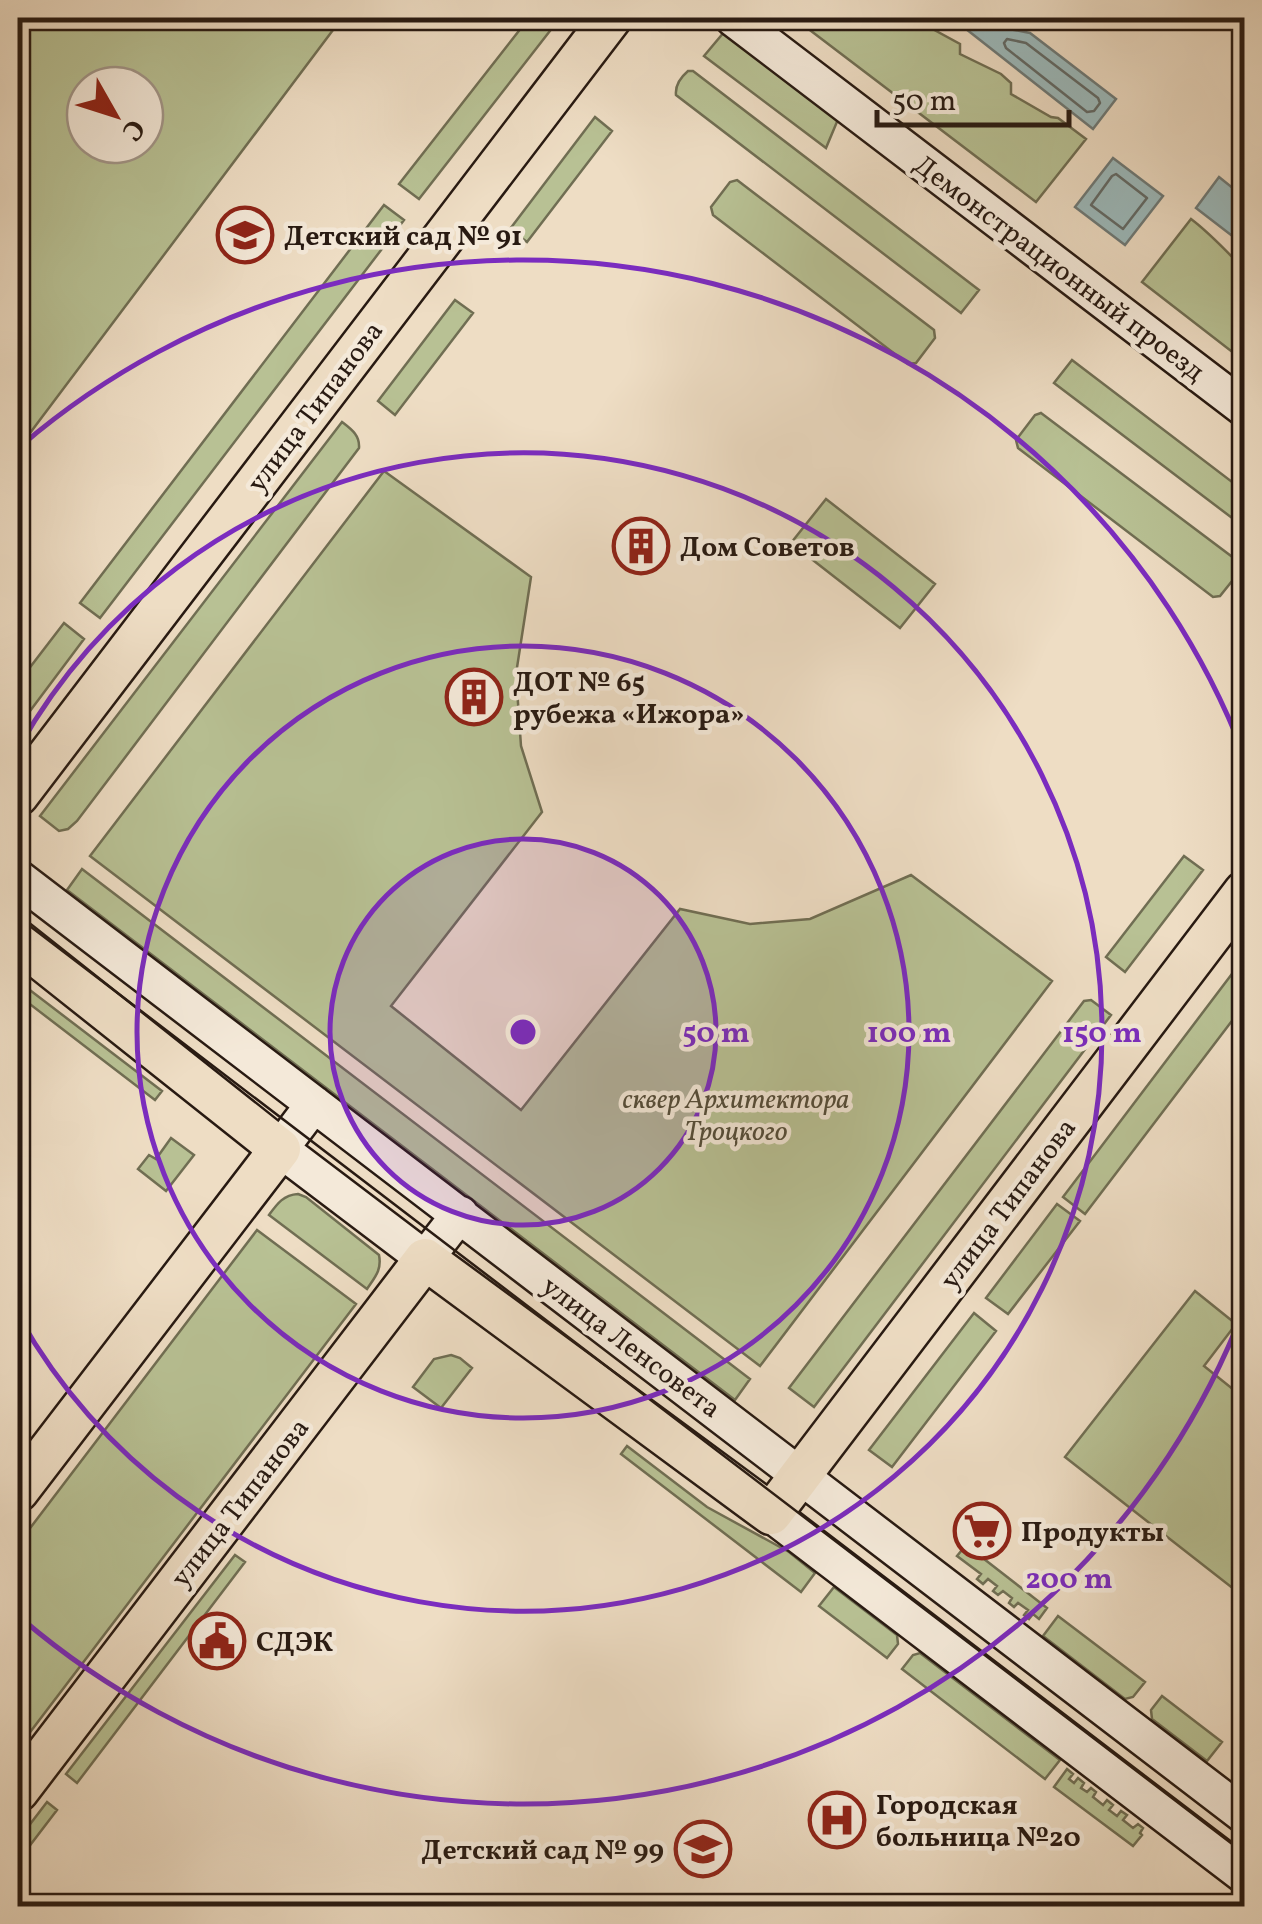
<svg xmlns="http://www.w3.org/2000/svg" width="1262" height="1924" font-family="Vollkorn,serif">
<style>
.green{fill:#b8c194;stroke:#706e53;stroke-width:2.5;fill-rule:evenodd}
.water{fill:#9cbabc;stroke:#6e7a78;stroke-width:2.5}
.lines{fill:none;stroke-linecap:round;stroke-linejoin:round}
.shore{stroke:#626a67;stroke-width:2.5}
.secondary-casing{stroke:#281a12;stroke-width:40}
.primary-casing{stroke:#281a12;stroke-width:45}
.secondary{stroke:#f4e9d9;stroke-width:35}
.primary{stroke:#eeddc4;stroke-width:40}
.tram{stroke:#281a12;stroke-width:2.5}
.ring{fill:none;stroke:#7b2cbf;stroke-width:5}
.labels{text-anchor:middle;stroke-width:9;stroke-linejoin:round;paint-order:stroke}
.poi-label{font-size:28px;font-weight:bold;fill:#281a12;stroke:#f4e9d9;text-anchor:start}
.street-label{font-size:28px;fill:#281a12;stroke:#f4e9d9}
.park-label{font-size:28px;font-style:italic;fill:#534c39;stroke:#f4e9d9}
.centre{fill:#7b2cbf;stroke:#f4e9d9;stroke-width:5}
.ring-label{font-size:30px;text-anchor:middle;font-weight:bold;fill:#7b2cbf;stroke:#f4e9d9;stroke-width:9;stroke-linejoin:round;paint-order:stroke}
</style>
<rect width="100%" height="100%" fill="#eeddc4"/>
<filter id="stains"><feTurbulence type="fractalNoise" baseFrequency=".002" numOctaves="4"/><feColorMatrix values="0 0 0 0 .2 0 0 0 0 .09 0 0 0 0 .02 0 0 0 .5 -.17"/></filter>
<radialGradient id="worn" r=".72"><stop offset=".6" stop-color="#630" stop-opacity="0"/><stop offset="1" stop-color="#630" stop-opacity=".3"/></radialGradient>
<!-- green -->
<path class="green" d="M18,18h324l-324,431zM85,85h60v60h-60z
M529,18h31l-141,181 -20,-15z
M794,18h124v3l42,23v10l41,20 10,9v11l40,23 7,1 28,21 -50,63z
M725,31l114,86 -13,31 -122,-92z
M688,71h5l286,219 -18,23 -285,-218c-1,-9 5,-18 12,-24z
M595,117l17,14 -85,111 -17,-13z
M737,180l197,150 1,8 -19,25 -8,1 -195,-149 -2,-8 19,-25z
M384,205l20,15 -304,398 -20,-15z
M1191,219c20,15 35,32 53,50v92l-102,-79z
M455,300l18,13 -78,102 -17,-14z
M1072,360l172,131v36l-190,-144z
M1041,413l198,149 1,9 -20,25 -7,1 -195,-149 -2,-8 19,-25z
M342,422c9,7 18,13 17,26l-282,373 -9,8 -9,2 -19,-15z
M384,471l147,106 -15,97 5,72 21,66 -151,194 130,104 159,-201 70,15 60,-5 101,-44 141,106 -292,385 -670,-510z
M826,499l109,85 -35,44 -109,-85z
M64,623l20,16 -66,88v-44z
M1184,856l19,14 -78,102 -19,-15z
M82,869l668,510 -15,21 -668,-510z
M1244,958v47l-159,209 -22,-17z
M18,981l144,110 -7,9 -137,-105z
M1091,1000l20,15 -297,392 -25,-19 295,-387z
M171,1138l23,17 -28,36 -28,-22 11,-14 7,4z
M298,1194l8,3 73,58c3,15 -4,22 -12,34l-98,-74c8,-11 14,-20 29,-21z
M1057,1204l23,17 -72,93 -22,-16z
M257,1230l99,74 -338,444v-204z
M1195,1291l41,33 -32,42 40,32v199l-179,-140z
M974,1313l22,18 -104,136 -23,-17z
M451,1355l9,3 12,10 -31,40 -28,-21 21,-28z
M627,1446l80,61 82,45 26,21 -14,19 -180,-138z
M966,1545l81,63 -8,11 -6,-5 -4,5 -5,-4 4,-5 -10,-7 -4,4 -5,-4 3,-5 -9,-7 -5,4 -5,-4 4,-5 -9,-7 -5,5 -6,-5 4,-5 -24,-18z
M235,1555l10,7 -168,221 -11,-9z
M834,1587l63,48 1,9 -11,14 -68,-52z
M1058,1616l87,66 -12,15 -8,2 -82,-63z
M920,1653l140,107 -15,19 -143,-110 11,-14z
M1162,1696l60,46 -15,19 -55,-42 -1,-9z
M1067,1769l6,5 -4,5 5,4 4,-5 6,5 -3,5 6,4 4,-4 5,4 -3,5 10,8 4,-5 6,5 -4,5 8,6 4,-5 6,4 -4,5 10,8 5,-4 5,4 -3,5 2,2 -9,11 -79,-59z
M47,1802l10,8 -39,51v-21z"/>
<!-- water -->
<path class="water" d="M952,18l78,15 86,66 -23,30z
M1113,158l50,38 -38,49 -50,-38z
M1219,177l25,20v48l-48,-37z"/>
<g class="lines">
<!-- shore -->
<path class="shore" d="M1007,39l19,4 72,55 2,5 -6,8 -7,1 -81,-64 -2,-5z
M1116,174l31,24 -24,31 -32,-24 21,-29z"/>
<!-- secondary casing -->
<g class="secondary-casing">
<path id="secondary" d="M733,18l511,390
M18,878l1226,937
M314,1104l-34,45 145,110 35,-45
M771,1514l473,361"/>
</g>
<!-- primary casing -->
<g class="primary-casing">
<path id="primary" d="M18,795l593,-777
M18,941l262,208 -262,342
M18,1791l407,-532 346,255 473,-622"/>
</g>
<!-- secondary -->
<use href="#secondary" class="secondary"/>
<!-- primary -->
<use href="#primary" class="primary"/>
<!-- tram -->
<path class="tram" d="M18,917l1226,936"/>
</g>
<!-- distance rings -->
<circle cx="523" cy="1032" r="193" fill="#7b2cbf" fill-opacity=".12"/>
<g class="ring">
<circle cx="523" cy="1032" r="193"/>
<circle cx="523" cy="1032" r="386"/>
<path d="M19 747A579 579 0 1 1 19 1317"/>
<path d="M1244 1309A772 772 0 0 1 22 1619M22 445A772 772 0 0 1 1244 755"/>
</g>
<!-- icons -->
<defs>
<g id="school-ring" transform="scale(2.875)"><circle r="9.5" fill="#f4e9d9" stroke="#8f2418" stroke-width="1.5"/><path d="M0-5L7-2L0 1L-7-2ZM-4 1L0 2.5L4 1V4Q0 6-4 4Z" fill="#8f2418"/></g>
<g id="building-ring" transform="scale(2.875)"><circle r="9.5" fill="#f4e9d9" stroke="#8f2418" stroke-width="1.5"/><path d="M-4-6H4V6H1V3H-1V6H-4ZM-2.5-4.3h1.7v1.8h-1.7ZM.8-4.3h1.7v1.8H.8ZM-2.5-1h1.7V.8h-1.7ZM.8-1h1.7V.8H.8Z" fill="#8f2418"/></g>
<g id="supermarket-ring" transform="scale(2.875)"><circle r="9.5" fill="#f4e9d9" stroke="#8f2418" stroke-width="1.5"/><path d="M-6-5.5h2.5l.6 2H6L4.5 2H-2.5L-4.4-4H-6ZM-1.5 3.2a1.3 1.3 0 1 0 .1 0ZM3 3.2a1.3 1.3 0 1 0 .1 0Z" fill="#8f2418"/></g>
<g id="civic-ring" transform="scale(2.875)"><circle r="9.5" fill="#f4e9d9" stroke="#8f2418" stroke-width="1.5"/><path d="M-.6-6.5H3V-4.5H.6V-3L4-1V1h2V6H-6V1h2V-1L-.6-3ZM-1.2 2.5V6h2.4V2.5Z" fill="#8f2418"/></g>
<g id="hospital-ring" transform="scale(2.875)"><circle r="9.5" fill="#f4e9d9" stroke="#8f2418" stroke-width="1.5"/><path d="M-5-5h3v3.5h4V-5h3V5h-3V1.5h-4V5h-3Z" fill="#8f2418"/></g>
</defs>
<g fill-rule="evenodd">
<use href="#school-ring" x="245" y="235"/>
<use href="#building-ring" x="641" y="546"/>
<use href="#building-ring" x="474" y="697"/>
<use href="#supermarket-ring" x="982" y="1531"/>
<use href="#civic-ring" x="217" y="1641"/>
<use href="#hospital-ring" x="837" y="1820"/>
<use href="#school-ring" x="703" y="1849"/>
</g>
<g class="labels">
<!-- poi labels -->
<g class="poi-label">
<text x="284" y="245">Детский сад № 91</text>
<text x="680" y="556">Дом Советов</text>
<text x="513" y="691">ДОТ № 65<tspan x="513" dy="32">рубежа «Ижора»</tspan></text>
<text x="1021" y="1541">Продукты</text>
<text x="256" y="1651">СДЭК</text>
<text x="876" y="1814">Городская<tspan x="876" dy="32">больница №20</tspan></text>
<text x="664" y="1859" text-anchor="end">Детский сад № 99</text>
</g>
<!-- street labels -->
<g class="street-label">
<text transform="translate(1060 267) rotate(37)" y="10">Демонстрационный проезд</text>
<text transform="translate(314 406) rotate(-53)" y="10">улица Типанова</text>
<text transform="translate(1007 1203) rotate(-53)" y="10">улица Типанова</text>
<text transform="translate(632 1346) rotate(37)" y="10">улица Ленсовета</text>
<text transform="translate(239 1502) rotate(-52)" y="10">улица Типанова</text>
</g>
<!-- park labels -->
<g class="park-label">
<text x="736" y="1108">сквер Архитектора<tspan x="736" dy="32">Троцкого</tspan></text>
</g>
</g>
<circle cx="523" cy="1032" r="15" class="centre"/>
<g class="ring-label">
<text x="716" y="1042">50 m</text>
<text x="909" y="1042">100 m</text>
<text x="1102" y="1042">150 m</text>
<text x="1069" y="1588">200 m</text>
</g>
<!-- margin -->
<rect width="1262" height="1924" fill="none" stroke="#eeddc4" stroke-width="60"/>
<rect x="20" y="20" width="1222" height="1884" fill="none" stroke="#281a12" stroke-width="5"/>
<rect x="30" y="30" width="1202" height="1864" fill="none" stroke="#281a12" stroke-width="2.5"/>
<!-- north arrow -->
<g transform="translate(115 115) rotate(129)"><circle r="48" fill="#f4e9d9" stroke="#a29689" stroke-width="2.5"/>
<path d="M0-8L18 38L0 25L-18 38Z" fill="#8f2418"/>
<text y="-15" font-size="28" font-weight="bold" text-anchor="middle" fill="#281a12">С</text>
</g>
<!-- scale -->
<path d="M877 110v15h192v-15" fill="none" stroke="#281a12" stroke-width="5"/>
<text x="892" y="110" font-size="30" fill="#281a12" stroke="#f4e9d9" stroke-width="8" paint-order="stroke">50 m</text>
<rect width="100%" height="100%" filter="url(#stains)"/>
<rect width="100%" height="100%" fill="url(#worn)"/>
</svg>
